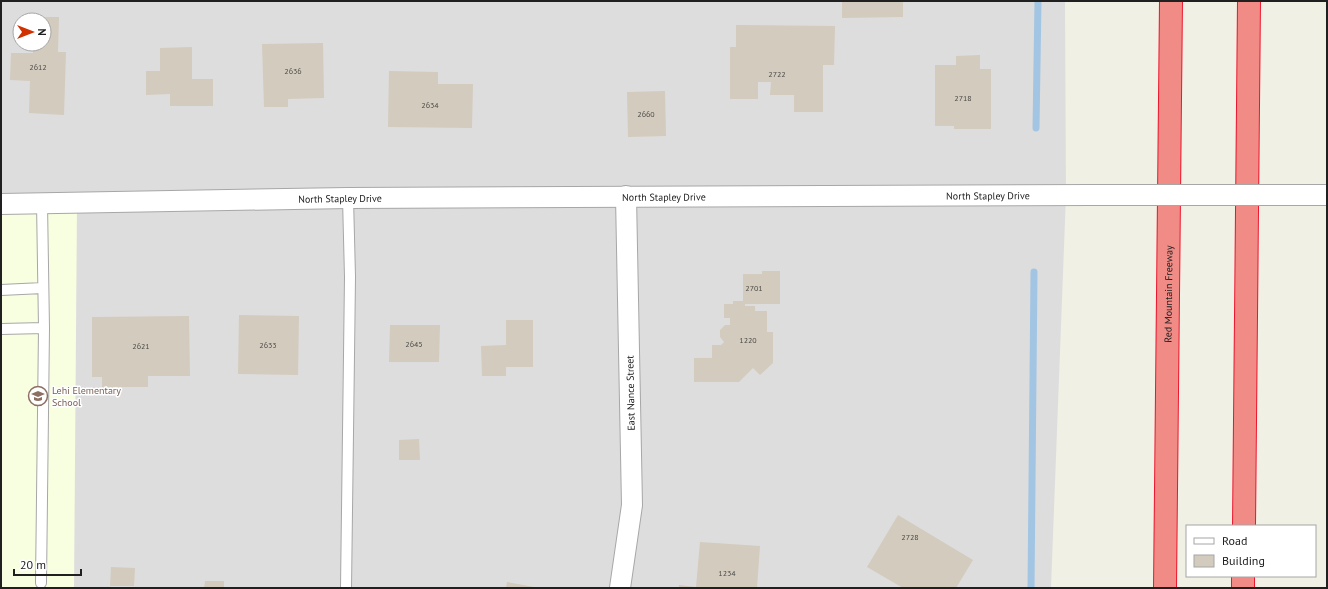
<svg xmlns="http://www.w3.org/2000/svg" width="1328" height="589" font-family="'PT Sans',sans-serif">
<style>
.residential{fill:#dedddd;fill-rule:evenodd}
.education{fill:#f8ffe1}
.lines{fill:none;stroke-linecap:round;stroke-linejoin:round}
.stream{stroke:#a2c5e3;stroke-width:7}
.building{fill:#d2cbbe}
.service-casing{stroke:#a7a7a7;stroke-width:12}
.minor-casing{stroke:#a7a7a7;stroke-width:22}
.motorway-casing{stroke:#ed152d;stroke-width:24}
.service{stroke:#fff;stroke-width:10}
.minor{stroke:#fff;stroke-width:20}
.motorway{stroke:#f08b86;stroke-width:22}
.minor-bridge-casing{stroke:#a7a7a7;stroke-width:22;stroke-linecap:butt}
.minor-bridge{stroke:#fff;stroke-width:20}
.labels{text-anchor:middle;stroke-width:3;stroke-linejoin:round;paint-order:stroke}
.number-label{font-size:8px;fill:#4c4b48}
.street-label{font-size:10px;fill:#202020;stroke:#fff}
.education-label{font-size:10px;fill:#785e54;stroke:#fff;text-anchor:start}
</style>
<rect width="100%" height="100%" fill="#f1f0e5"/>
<!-- residential -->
<path class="residential" d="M1,1h1064l1,194 -15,393h-977l-73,-384zM20,20h24v24h-24z"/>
<!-- education -->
<path class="education" d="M77,202l-3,386h-73v-384z"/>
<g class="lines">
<!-- stream -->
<path class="stream" d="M1036,128l2,-127
M1031,588l3,-316"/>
</g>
<!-- building -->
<path class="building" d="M842,1h61v16l-61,1z
M34,17h25l-1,35h8l-2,63 -35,-2 1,-32 -20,-1 1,-27h22v-9h11v-24h-10z
M736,25l99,1 -1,39h-11v47h-29v-17h-24l1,-13h-13v17h-28v-52h6z
M323,43l1,55 -36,1v8h-24l-2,-63z
M192,47v32h21v27h-43v-12l-24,1v-24h14v-23z
M980,55v14h11v60h-37v-3h-19v-61h21v-9z
M389,71l49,1v12h35l-1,44 -84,-1z
M665,91l1,45 -38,1 -1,-45z
M762,271h18v33h-35v2h10v5h12v21h6v31l-13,12 -7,-7 -14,14h-45v-24h18v-13h9l3,-3 -4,-5v-7l5,-5h5v-7h-6v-14h9v-3h10v-27h19z
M239,315l60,1 -1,59 -60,-1z
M189,316l1,60h-42v11h-46v-10h-10v-60z
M506,320h27v47h-27v9h-24l-1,-30 25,-1z
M390,325h50l-1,37h-50z
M419,439l1,21h-21v-20z
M898,515l75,45 -17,28h-53l-36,-21z
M700,542l60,4 -3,42h-78v-3l17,2z
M111,567l24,1 -1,18h-24z
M205,581h19v7h-20z
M507,582l27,5 -1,1h-27z"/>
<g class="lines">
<!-- service casing -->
<g class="service-casing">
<path id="service" d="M1,290l42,-2
M1,329l43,-1
M41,583l3,-255 -2,-125
M346,588l4,-311 -2,-79"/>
</g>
<!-- minor casing -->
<g class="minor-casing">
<g id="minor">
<path id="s1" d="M1,204l347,-6 743,-3"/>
<path d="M620,588l12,-83 -6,-309"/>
</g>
</g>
<!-- motorway casing -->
<g class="motorway-casing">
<g id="motorway">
<path d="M1244,526l5,-525"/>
<path id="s2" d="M1165,588l6,-587"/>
<path d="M1243,588v-12"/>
</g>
</g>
<!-- service -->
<use href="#service" class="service"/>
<!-- minor -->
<use href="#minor" class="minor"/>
<!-- motorway -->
<use href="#motorway" class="motorway"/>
<!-- minor-bridge casing -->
<g class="minor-bridge-casing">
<path id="minor-bridge" d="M1091,195h236"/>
</g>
<!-- minor-bridge -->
<use href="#minor-bridge" class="minor-bridge"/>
</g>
<!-- icons -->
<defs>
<g id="school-ring" transform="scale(1)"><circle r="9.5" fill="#fff" stroke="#8d6e63" stroke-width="1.5"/><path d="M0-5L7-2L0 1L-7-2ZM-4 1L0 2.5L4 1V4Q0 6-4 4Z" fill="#8d6e63"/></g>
</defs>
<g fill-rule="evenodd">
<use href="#school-ring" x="38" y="396"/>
</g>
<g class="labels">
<!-- number labels -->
<g class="number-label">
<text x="38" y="70">2612</text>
<text x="293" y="74">2636</text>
<text x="777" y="77">2722</text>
<text x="963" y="101">2718</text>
<text x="430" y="108">2634</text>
<text x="646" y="117">2660</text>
<text x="754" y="291">2701</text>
<text x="748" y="343">1220</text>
<text x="414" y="347">2645</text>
<text x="268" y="348">2633</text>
<text x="141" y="349">2621</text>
<text x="910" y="540">2728</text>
<text x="727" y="576">1234</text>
</g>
<!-- street labels -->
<g class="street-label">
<text dy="4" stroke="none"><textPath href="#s1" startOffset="987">North Stapley Drive</textPath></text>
<text dy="4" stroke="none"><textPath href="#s1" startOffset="663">North Stapley Drive</textPath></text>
<text dy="4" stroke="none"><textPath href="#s1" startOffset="339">North Stapley Drive</textPath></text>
<text dy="4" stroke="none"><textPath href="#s2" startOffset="294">Red Mountain Freeway</textPath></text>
<text transform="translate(630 393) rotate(-91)" y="4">East Nance Street</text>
</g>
<!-- education labels -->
<g class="education-label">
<text x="52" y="394">Lehi Elementary<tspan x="52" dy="12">School</tspan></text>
</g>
</g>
<!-- border -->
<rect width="1328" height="589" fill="none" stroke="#202020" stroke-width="4"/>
<!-- legend -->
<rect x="1186" y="525" width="130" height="52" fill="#ffffff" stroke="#a6a6a6"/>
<rect x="1194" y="538" width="20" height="6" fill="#ffffff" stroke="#a6a6a6"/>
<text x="1222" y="545" font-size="12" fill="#202020">Road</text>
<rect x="1194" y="555" width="20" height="12" fill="#d2cbbe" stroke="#a6a6a6"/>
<text x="1222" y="565" font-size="12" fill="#202020">Building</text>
<!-- north arrow -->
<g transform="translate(32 32) rotate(90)"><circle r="19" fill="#ffffff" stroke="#a6a6a6"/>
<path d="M0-3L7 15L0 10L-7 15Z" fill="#d03100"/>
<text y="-6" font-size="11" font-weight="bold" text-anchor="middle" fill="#202020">N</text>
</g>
<!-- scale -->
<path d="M14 569v6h67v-6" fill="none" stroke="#202020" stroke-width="2"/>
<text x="20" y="569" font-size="12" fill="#202020" stroke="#ffffff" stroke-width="3" paint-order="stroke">20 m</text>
</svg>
